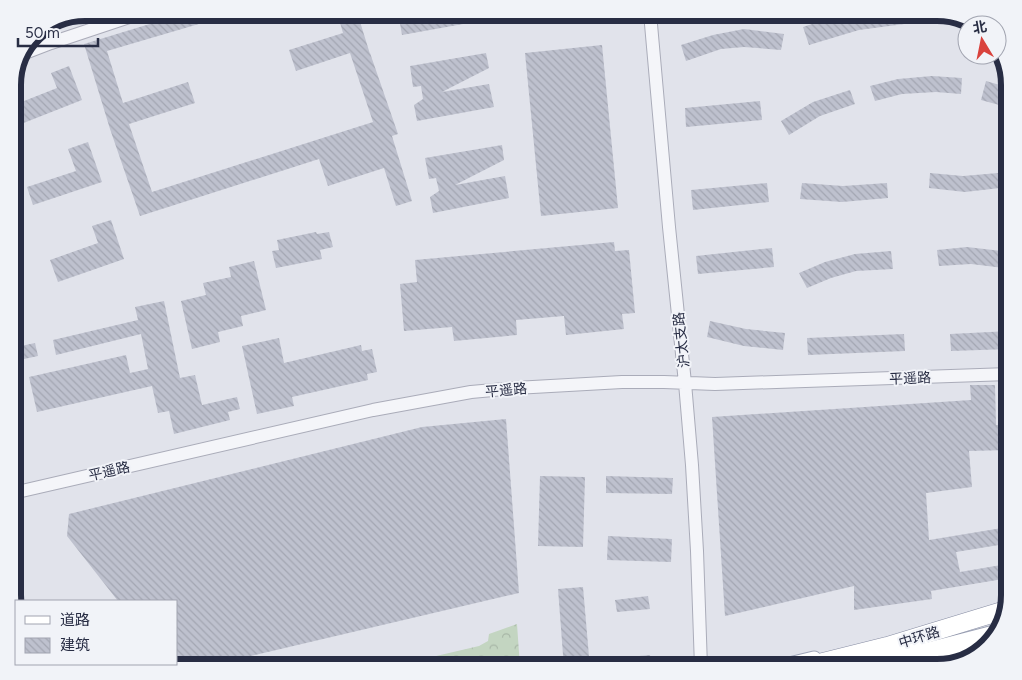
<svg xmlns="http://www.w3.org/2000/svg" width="1022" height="680" font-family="Figtree,'Noto Sans SC',sans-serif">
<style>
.forest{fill:url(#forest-crowns)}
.building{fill:url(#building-back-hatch)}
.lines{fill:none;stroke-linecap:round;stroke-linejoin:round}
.minor-casing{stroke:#aaacb9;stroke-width:14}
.major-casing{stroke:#9fa5b8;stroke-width:17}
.highway-casing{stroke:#878da3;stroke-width:19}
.minor{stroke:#f4f5f9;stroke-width:12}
.major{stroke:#fff;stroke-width:15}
.highway{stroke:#fff;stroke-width:18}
.labels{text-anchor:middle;stroke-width:4;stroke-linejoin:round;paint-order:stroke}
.street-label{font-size:14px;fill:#282d44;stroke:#f1f3f8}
.rim{fill:none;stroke:#282d44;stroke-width:6}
</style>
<defs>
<pattern id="forest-crowns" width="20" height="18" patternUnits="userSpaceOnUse" patternTransform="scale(1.25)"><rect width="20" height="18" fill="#c3d5c1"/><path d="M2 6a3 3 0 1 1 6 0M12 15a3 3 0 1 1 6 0" fill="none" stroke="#a8b7a7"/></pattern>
<pattern id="building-back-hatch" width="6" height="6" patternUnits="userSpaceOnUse" patternTransform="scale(1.25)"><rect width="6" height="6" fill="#bec1ce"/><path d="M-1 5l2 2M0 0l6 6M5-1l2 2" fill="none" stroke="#a3a6b2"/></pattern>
</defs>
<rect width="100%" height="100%" fill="#e1e3eb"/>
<!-- forest -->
<path class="forest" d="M517,624l3,43h-131l90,-21 9,-5 1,-7z
M78,664h28l1,3c-9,1 -21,3 -29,-3z"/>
<!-- building -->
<path class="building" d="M189,12h17l3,9 -102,30 16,52 65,-21 7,21 -66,21 23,68 221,-70 -23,-69 -54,18 -7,-21 54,-17 -6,-21h20l13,42v-1l28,81 -6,2 20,65 -16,5 -12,-38 -56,18 -9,-27 -179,57 -30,-87 -26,-85z
M398,12h103l1,5 -100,18z
M848,12h78l1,9 -68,9 -50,15 -6,-18z
M744,29l40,5 -3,16 -37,-3 -23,2 -35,12 -5,-16 32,-10z
M602,45l16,163 -77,8 -16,-163z
M486,53l3,15 -47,24 47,-8 5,23 -77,14 -3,-16 9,-6 -2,-13 -8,1 -3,-21z
M69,66l13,34 -61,24 -7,-19 43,-17 -6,-15z
M932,76l30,2 -1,16 -25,-2 -34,2 -27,7 -5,-15 28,-7z
M986,81l24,7v20l-29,-8z
M850,90l5,14 -35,12 -31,19 -8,-14 32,-19z
M760,101l2,19 -76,7 -1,-19z
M88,142l14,40 -69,23 -6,-18 49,-16 -8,-22z
M502,145l2,15 -49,25 50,-9 4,22 -76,15 -3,-16 9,-6 -3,-13 -7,1 -4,-21z
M1010,170v16l-10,2 -35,4 -36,-4 1,-15 33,3 35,-3z
M767,183l2,19 -76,8 -2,-20z
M802,183l41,3 44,-3 1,15 -46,4 -42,-3z
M111,220l13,39 -66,23 -8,-22 48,-17 -6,-17z
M316,232l1,2 12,-2 4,15 -13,3 2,9 -46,9 -4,-17 7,-1 -2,-10z
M614,242l1,9 14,-1 6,63 -13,1 2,15 -58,6 -2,-19 -48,4 1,15 -63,6 -2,-14 -48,4 -4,-47 17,-2 -2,-22z
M967,247l43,5v19l-6,-3 -33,-4 -32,2 -2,-16z
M772,248l2,19 -76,7 -2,-18z
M891,251l2,18 -37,2 -25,7 -24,10 -8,-15 26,-11 30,-8z
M254,261l12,49 -25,6 2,10 -25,6 2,10 -28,7 -11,-48 25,-6 -3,-12 28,-6 -2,-10z
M164,301l16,77 15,-3 7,30 35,-8 3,12 -12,3 2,8 -56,14 -5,-23 -11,2 -6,-27 -115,26 -8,-35 97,-22 4,18 18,-4 -7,-35 -85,21 -3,-15 85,-20 -3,-13z
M710,321l36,8 39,4 -2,17 -39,-4 -37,-9z
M1010,331v18l-59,2 -1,-17z
M904,334l1,17 -97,4 -1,-17z
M279,338l5,25 77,-18 1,6 10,-2 5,23 -10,2 1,6 -76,17 2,9 -37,8 -15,-68z
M35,343l3,13 -14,3 -3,-13z
M970,385h25l1,40h14v25l-41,1 3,36 -46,6 3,47 73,-12 3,16 -49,8 4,20 47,-8 2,14 -78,13 1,8 -78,11v-24l-129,30 -13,-199 259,-17z
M506,419l13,174 -319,75h-24v-67h-58l-51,-65 2,-22 353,-87z
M540,476l45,1 -2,70 -45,-1z
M606,476l67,2 -1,16 -66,-1z
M608,536l64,3 -1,23 -64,-2z
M583,587l7,81h-26l-6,-79z
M648,596l2,13 -33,3 -2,-12z
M650,655l2,11 -22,2 -2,-11z"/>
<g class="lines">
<!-- minor casing -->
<g class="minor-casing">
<path id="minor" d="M650,13l19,214 16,156 7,82 5,86 4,116
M25,53l26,-10 90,-30
M13,493l360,-83 98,-18 44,-4 107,-6h42l51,2 294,-10"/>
</g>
<!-- major casing -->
<g class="major-casing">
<path id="major" d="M781,667l33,-8
M863,667l135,-35"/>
</g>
<!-- highway casing -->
<g class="highway-casing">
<path id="highway" d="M803,667l84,-21 118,-36
M915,667l70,-21"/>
</g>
<!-- minor -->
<use href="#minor" class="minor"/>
<!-- major -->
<use href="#major" class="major"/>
<!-- highway -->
<use href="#highway" class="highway"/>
</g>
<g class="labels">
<!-- street labels -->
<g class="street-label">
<text transform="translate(681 340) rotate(-96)" y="5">沪太支路</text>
<text transform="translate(910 378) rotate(-2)" y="5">平遥路</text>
<text transform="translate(506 390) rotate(-5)" y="5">平遥路</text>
<text transform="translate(109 471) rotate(-13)" y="5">平遥路</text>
<text transform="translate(919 637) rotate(-17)" y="5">中环路</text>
</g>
</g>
<!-- crop -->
<path d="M0 0H1022V680H0ZM85 21H937A64 64 0 0 1 1001 85V595A64 64 0 0 1 937 659H85A64 64 0 0 1 21 595V85A64 64 0 0 1 85 21Z" fill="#f1f3f8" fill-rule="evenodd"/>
<path class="rim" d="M85 21H937A64 64 0 0 1 1001 85V595A64 64 0 0 1 937 659H85A64 64 0 0 1 21 595V85A64 64 0 0 1 85 21Z"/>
<!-- legend -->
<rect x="15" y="600" width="162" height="65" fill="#f1f3f8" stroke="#a1a4b0"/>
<rect x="25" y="616" width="25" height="8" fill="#ffffff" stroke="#a1a4b0"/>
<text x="60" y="625" font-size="15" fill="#282d44">道路</text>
<rect x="25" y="638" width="25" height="15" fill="url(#building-back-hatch)" stroke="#a1a4b0"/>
<text x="60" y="650" font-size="15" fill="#282d44">建筑</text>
<!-- north arrow -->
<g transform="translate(982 40) rotate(350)"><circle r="24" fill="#f1f3f8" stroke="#a1a4b0"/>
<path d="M0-4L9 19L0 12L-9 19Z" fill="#d9423d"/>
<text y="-8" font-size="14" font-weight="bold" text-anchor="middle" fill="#282d44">北</text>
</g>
<!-- scale -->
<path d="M18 38v8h80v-8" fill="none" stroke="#282d44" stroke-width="2.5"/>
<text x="25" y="38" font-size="15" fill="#282d44" stroke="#f1f3f8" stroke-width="4" paint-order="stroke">50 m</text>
</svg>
